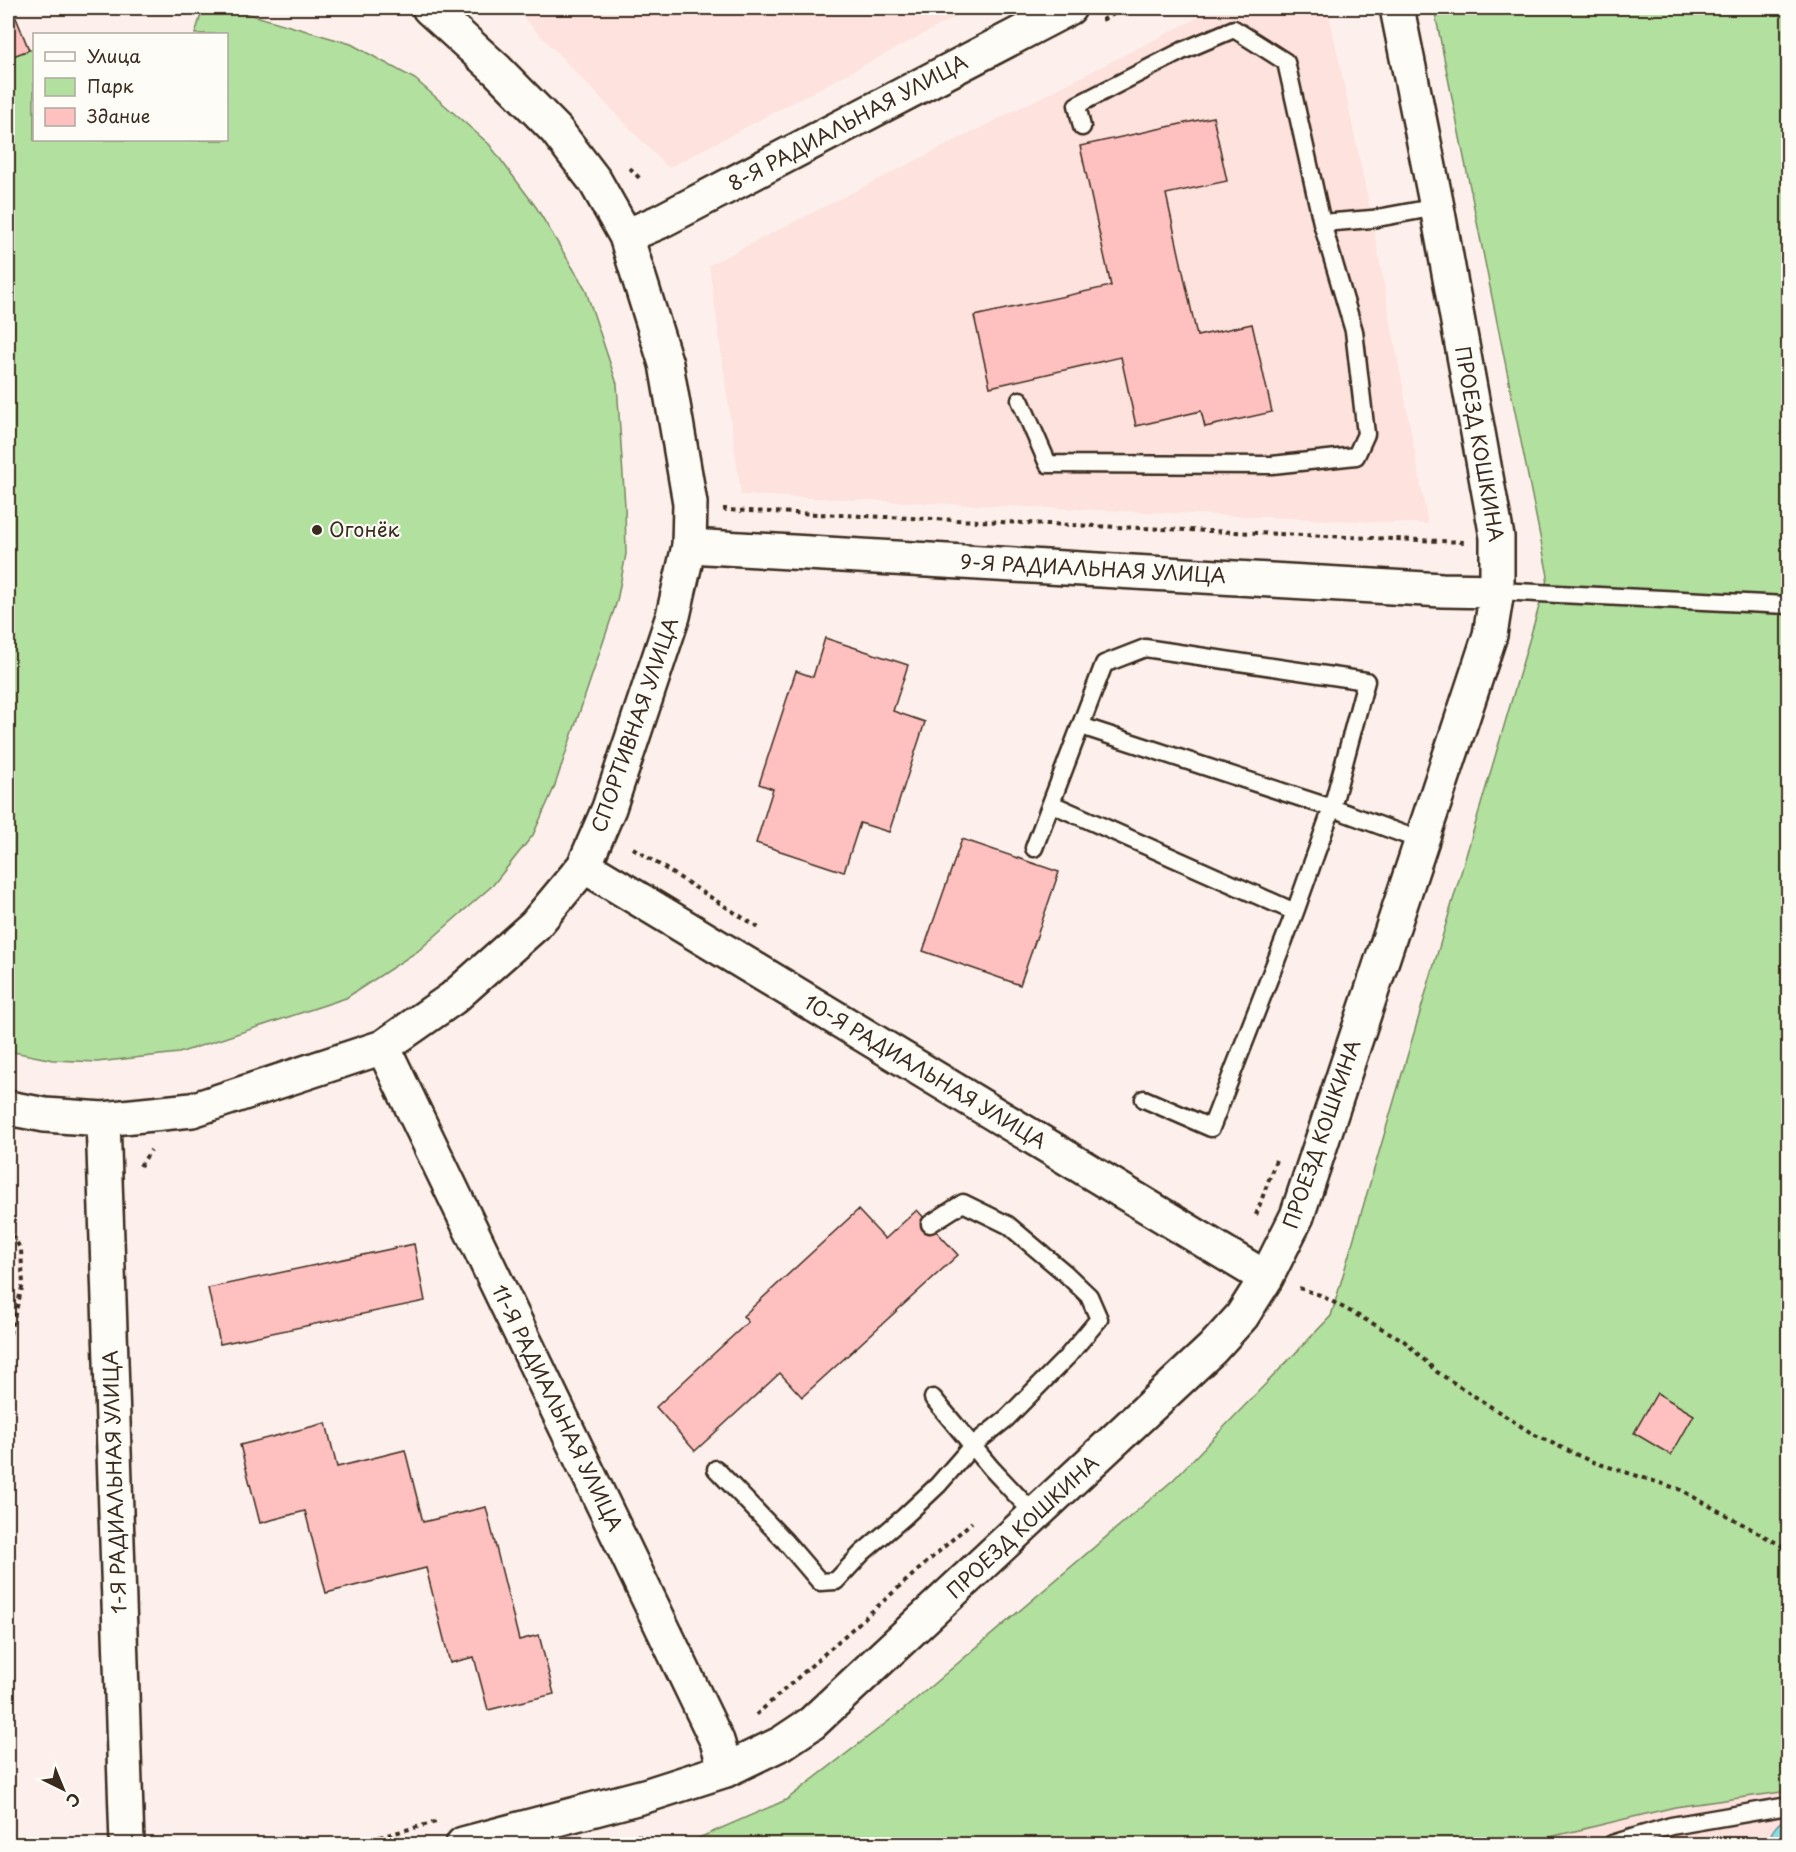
<svg xmlns="http://www.w3.org/2000/svg" width="1796" height="1852" font-family="'Playpen Sans',sans-serif">
<style>
.built{fill:#fde2de}
.green{fill:#b2e09f;stroke:#76855e;stroke-width:1.5}
.water{fill:#8bdbe4;stroke:#6b9495;stroke-width:1.5}
.building{fill:#fec1bf;stroke:#3b2a1e;stroke-width:1.5}
.lines{fill:none;stroke-linecap:round;stroke-linejoin:round}
.lane-casing{stroke:#3b2a1e;stroke-width:21}
.street-casing{stroke:#3b2a1e;stroke-width:38}
.secondary-casing{stroke:#3b2a1e;stroke-width:38}
.path{stroke:#3b2a1e;stroke-width:4;stroke-dasharray:4.5 4.5;stroke-linecap:butt}
.lane{stroke:#fdfcf7;stroke-width:16}
.street{stroke:#fdfcf7;stroke-width:33}
.secondary{stroke:#fdfcf7;stroke-width:33}
.poi-dot{fill:#3b2a1e;stroke:#fdfcf7;stroke-width:2}
.labels{text-anchor:middle;stroke-width:4.5;stroke-linejoin:round;paint-order:stroke}
.street-label{font-size:20px;fill:#3b2a1e;stroke:#fdfcf7}
.poi-label{font-size:20px;fill:#3b2a1e;stroke:#fdfcf7;text-anchor:start}
</style>
<rect width="100%" height="100%" fill="#fdf0ec"/>
<filter id="ink" filterUnits="userSpaceOnUse"><feTurbulence type="fractalNoise" baseFrequency=".0167" numOctaves="2"/><feDisplacementMap in="SourceGraphic" scale="12" xChannelSelector="R" yChannelSelector="G"/><feConvolveMatrix kernelMatrix="1 2 1 2 8 2 1 2 1" color-interpolation-filters="sRGB"/></filter>
<g filter="url(#ink)">
<!-- built -->
<path class="built" d="M514,8h459l-305,160z
M1217,8h111l44,211 56,305 -687,-29 -32,-230z
M1788,1791v53h-267l154,-37z"/>
<!-- green -->
<path class="green" d="M8,8h4l17,42h5v90h192v-106h-31l8,-26h25l123,36 64,35 74,65 47,63 49,81 32,96 8,122 1,48 -9,47 -63,187 -21,47 -40,50 -75,66 -72,47 -167,55 -82,9 -44,-2 -45,-9z
M1434,8h354v1783l-113,16 -154,37h-836l101,-44 117,-90 270,-230 158,-164 217,-740z"/>
<!-- water -->
<path class="water" d="M1788,1816v28h-20c2,-13 9,-20 20,-28z"/>
<!-- building -->
<path class="building" d="M8,8h4l17,42 -21,8z
M1213,117l14,64 -61,13 31,142 55,-12 20,88 -67,15 -4,-16 -65,15 -15,-69 -131,30 -16,-71 137,-30 -31,-140z
M825,638l83,27 -15,46 32,11 -36,110 -29,-9 -16,49 -88,-29 17,-54 -14,-5 37,-113 17,6z
M962,839l97,33 -39,113 -97,-34z
M858,1210l27,29 32,-29 41,45 -156,142 -22,-24 -85,78 -39,-44 92,-85 -5,-6z
M414,1244l11,57 -205,43 -12,-56z
M1657,1393l37,22 -23,40 -37,-22z
M326,1423l11,44 68,-17 18,72 63,-15 33,133 20,-5 15,59 -66,16 -14,-53 -24,6 -24,-95 -100,25 -21,-82 -45,12 -20,-78z"/>
<g class="lines">
<!-- lane casing -->
<g class="lane-casing">
<path id="lane" d="M1322,223l50,-4 65,-12
M1020,400l28,64 224,1 84,-9 10,-22 -12,-103 -32,-108 -36,-161 -52,-33 -52,22 -105,54 5,22
M1497,591l291,14
M1081,726l251,82 -37,104 -84,216 -67,-29
M1052,804l243,108
M1034,848l70,-184 41,-16 221,33 -34,127 90,33
M933,1398l58,70 45,48
M716,1469l69,72 35,41 16,-1 26,-28 42,-36 34,-32 34,-39 35,-28 60,-61 32,-38 -10,-23 -24,-23 -57,-48 -45,-22 -33,21
M1612,1844l59,-18 117,-20"/>
</g>
<!-- street casing -->
<g class="street-casing">
<path id="street" d="M689,546l753,44 55,1
M584,866l682,412
M383,1047l334,694 9,29
M463,1844l185,-49 78,-25 56,-27 30,-20 400,-374 30,-33 24,-38 31,-62 193,-581 7,-44v-54l-60,-330 -40,-199"/>
</g>
<!-- secondary casing -->
<g class="secondary-casing">
<path id="secondary" d="M626,236l33,-14 410,-214
M8,1108l37,7 58,4 89,-9 191,-63 70,-49 82,-73 49,-59 25,-58 64,-192 16,-70 1,-43 -24,-139 -40,-128 -31,-55 -39,-51 -59,-60 -68,-62
M103,1119l24,725"/>
</g>
<!-- path -->
<path class="path" d="M1102,20l24,-12
M630,168l12,13
M725,507v3l739,32
M633,848l126,80
M140,1166l11,-16
M1256,1215l21,-58
M8,1227l13,23 2,34 -15,56
M1299,1288l21,7 83,45 34,32 96,62 57,27 89,28 105,58
M756,1715l216,-193
M353,1844l83,-22
M637,1844l2,-10"/>
<!-- lane -->
<use href="#lane" class="lane"/>
<!-- street -->
<use href="#street" class="street"/>
<!-- secondary -->
<use href="#secondary" class="secondary"/>
</g>
</g>
<!-- markers -->
<circle class="poi-dot" cx="317" cy="530" r="6"/>
<g class="labels">
<!-- street labels -->
<g class="street-label">
<text transform="translate(848 123) rotate(-28)" y="7">8-Я РАДИАЛЬНАЯ УЛИЦА</text>
<text transform="translate(1479 444) rotate(80)" y="7">ПРОЕЗД КОШКИНА</text>
<text transform="translate(1093 569) rotate(3)" y="7">9-Я РАДИАЛЬНАЯ УЛИЦА</text>
<text transform="translate(635 725) rotate(-71)" y="7">СПОРТИВНАЯ УЛИЦА</text>
<text transform="translate(925 1072) rotate(31)" y="7">10-Я РАДИАЛЬНАЯ УЛИЦА</text>
<text transform="translate(1322 1134) rotate(-71)" y="7">ПРОЕЗД КОШКИНА</text>
<text transform="translate(557 1408) rotate(64)" y="7">11-Я РАДИАЛЬНАЯ УЛИЦА</text>
<text transform="translate(115 1482) rotate(-92)" y="7">1-Я РАДИАЛЬНАЯ УЛИЦА</text>
<text transform="translate(1023 1527) rotate(-43)" y="7">ПРОЕЗД КОШКИНА</text>
</g>
<!-- poi labels -->
<g class="poi-label">
<text x="329" y="537">Огонёк</text>
</g>
</g>
<!-- margin -->
<rect width="1796" height="1852" fill="none" stroke="#fdfcf7" stroke-width="30"/>
<rect x="15" y="15" width="1766" height="1822" fill="none" stroke="#3b2a1e" stroke-width="2" filter="url(#ink)"/>
<!-- legend -->
<rect x="33" y="33" width="195" height="108" fill="#fdfcf7" stroke="#afa8a0" stroke-width="1.5"/>
<rect x="45" y="52" width="30" height="9" fill="#fdfcf7" stroke="#afa8a0" stroke-width="1.5"/>
<text x="87" y="63" font-size="18" fill="#3b2a1e">Улица</text>
<rect x="45" y="78" width="30" height="18" fill="#b2e09f" stroke="#afa8a0" stroke-width="1.5"/>
<text x="87" y="93" font-size="18" fill="#3b2a1e">Парк</text>
<rect x="45" y="108" width="30" height="18" fill="#fec1bf" stroke="#afa8a0" stroke-width="1.5"/>
<text x="87" y="123" font-size="18" fill="#3b2a1e">Здание</text>
<!-- north arrow -->
<g transform="translate(63 1789) rotate(137)" stroke="#fdfcf7" stroke-width="4.5" paint-order="stroke">
<path d="M0-4.5L10 22L0 15L-10 22Z" fill="#3b2a1e"/>
<text y="-9" font-size="16" font-weight="bold" text-anchor="middle" fill="#3b2a1e">С</text>
</g>
</svg>
